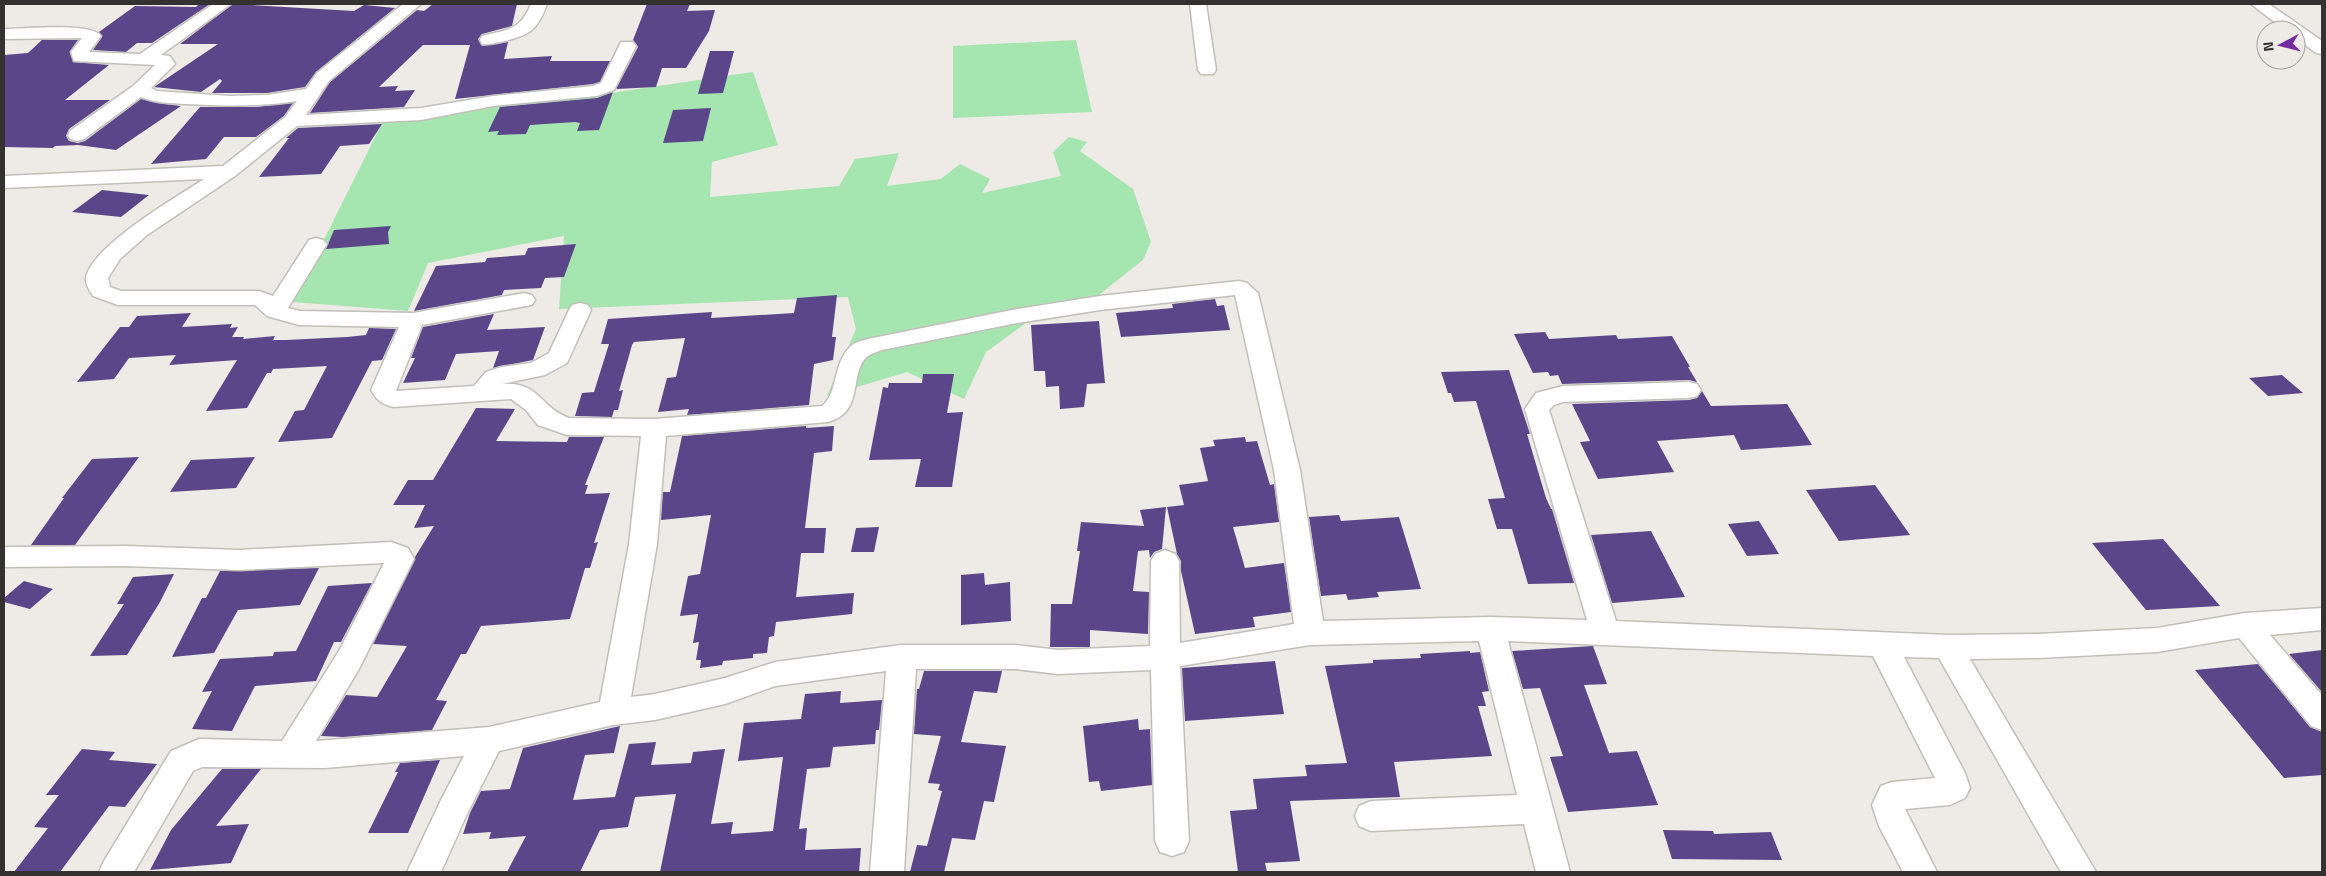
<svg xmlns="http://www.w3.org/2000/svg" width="2326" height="876" font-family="'Titillium Web',sans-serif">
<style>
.green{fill:#a5e5b0}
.building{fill:#5a4688}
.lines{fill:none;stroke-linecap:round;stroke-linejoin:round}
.minor-casing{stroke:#c2beba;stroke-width:3}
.minor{fill:#fff;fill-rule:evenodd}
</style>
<rect width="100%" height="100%" fill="#eeeae5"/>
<!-- green -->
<path class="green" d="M1076,40l16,72 -139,6v-72z
M753,72l25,73 -66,17 -2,35 129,-11 16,-27 44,-6 -12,33 54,-7 19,-15 30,15 -8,14 79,-17 -8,-24 16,-15 18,5 -7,9 53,38 18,53 -8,18 -57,45 -56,15 -44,32 -22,47 -57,-27 -80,24 29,-67 -8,-32 -289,12 5,-73 -136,27 -20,48 -115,-9 91,-183 58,-6 79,-24 70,7z"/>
<!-- building -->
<path class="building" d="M199,4h11l-58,39h-15l-11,9 -33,-2 9,-13 -3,-5 36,-26 61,1z
M233,4l121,7 10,-6 31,3 -79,64 -11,15 -38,6h-55l10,-12 -2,-2 -19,13 -47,-5 64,-43h-38z
M433,4h84l-5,22 -30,8 -4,5 4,7 26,-4 -4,17 48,-3 -2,5h60l-10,21 -7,2 -138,15 15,-54h-47l-44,42 19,-1 -3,5 20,-1 -11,17 -94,6 20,-31 87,-72 7,1z
M647,4h43l-3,7 28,-1 -6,21 -23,37h-24l-6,19 -40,2 22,-42 -5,-7z
M42,40h36l-8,11 3,11 36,3 -44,35h45l-41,29 -3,7 3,5 9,2 7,-2 56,-42 16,4 24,3 -65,44 -38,-5 -23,1 -2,2 -49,-1v-92l24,-2z
M710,51h24l-11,42 -25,1z
M613,92l-14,38 -22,1 3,-8 -5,-1 -45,3 -4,9 -29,1 2,-4 -11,1 12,-25 97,-9z
M293,103l-9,13 -28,21h-32l-18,22 -55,5 49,-57h56z
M711,108l-8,33 -40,2 10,-33z
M382,124l-13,20 -29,2 -19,28 -62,3 30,-39h-3l12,-10z
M102,190l47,5 -28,22 -49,-5z
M391,226l-3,6 1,12 -63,5 8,-19z
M576,244l-12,33 -19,1 -4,10 -37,2 -2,5 -88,16 22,-45 49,-4 2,-4 38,-3 3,-7z
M837,295l-5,42h4l-3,23 -19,4 -5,41 -122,10 2,-6 -31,3 9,-34 9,-1 9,-39 -51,4 -2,3 -13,46 4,-1 -5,20h-4l-2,7 -37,-1 7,-23 12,-1 15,-48h-8l7,-25 104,-7 -1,6 83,-5 3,-15z
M1215,299l2,7 7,-1 6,25 -109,7 -5,-24 57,-5 -1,-4z
M191,313l-9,14 50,-3 -2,4 8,-1 -6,10h12l-1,2 32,-3 -2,4h13l61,-3 19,-2 3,-7 27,1 -14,31 -10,1 -40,77 -54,4 17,-31 9,-1 23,-44 -54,3 -2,4h-4l-20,35 -41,3 31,-51 -68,5 7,-10 -47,3 -15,21 -37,3 43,-55h9l8,-11z
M494,314l-7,16 58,-3 -12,33 -40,8 6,-17 -43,3 -11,26 -42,3 12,-25h-4l12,-31z
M1099,321l6,62 -18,1 -3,23 -24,2 -1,-23 -13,1 -1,-16h-11l-3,-46z
M1545,332l4,7 67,-4 2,4 54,-3 18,31h-2l9,15 -8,-2 -127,4 -4,-9 -8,1 -2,-4 -15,1 -19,-39z
M1509,370l21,64h-3l19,64 5,11h1l22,74 -46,1 -16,-55h-15l-9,-30 17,-1 -29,-97 -22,1 -3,-9h-3l-7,-21z
M923,374h31l-7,39 16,-1 -11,75h-37l6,-28 -52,1 14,-73 5,1 1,-5h33z
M2282,375l21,18 -35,3 -19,-18z
M1702,391l9,15 76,-2 25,41 -71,5 -7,-15 -77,6 17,31 -76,7 -18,-37 10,-1 -18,-37 117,-4 8,-2z
M476,408l39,1 -19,32 71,1 2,-5h35l-19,48h3l-3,9 25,-1 -16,50 4,-1 -8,26h-5l-15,51 -89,7 -15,28h-5l-25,46 11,1 -15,29 -89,7 -22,-1 25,-41 31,2 30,-51 -34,-2 42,-87 19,-31 -20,2 11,-23h-32l15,-25h25z
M806,426v2l28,-2 -2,25 -18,2 -9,75h21l-2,25h-23l-5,44 58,-4 -2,21 -76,8 -2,14 -5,1 -2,16 -14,1v4l-30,3 -1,4 -22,3 1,-8h-5l3,-18 -6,1 5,-29 -18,2 8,-40 12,-2 11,-59 -50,5 2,-28h7l12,-56z
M1245,437l1,5 11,-1 13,44 4,-1 5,38 -46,5 12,41 39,-5 7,49 -38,5 2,10 -60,7 -14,-63v-10l-4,-7 -10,-47 17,-2 -5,-20 29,-4 -8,-33 15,-2 -2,-6z
M139,457l-64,88h-44l33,-47h-2l30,-39z
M255,457l-19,31 -66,4 21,-32z
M1875,485l35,50 -71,6 -33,-51z
M1166,507l-4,42 -8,3 -4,6 -1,-8 -11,1 -5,40 16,1 -1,42 -58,-4v17h-40l1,-43h21l8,-53h-3l4,-29 63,4 -4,-16z
M1339,515l2,6 58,-4 22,72 -44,3 2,5 -31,3 -2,-6 -25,2 -12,-79z
M1759,521l20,33 -32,2 -19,-32z
M879,527l-5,25h-23l5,-24z
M1651,531l34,66 -73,6 -21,-68z
M2163,539l57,67 -74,4 -54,-67z
M319,568l-19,37 -62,5 -24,43 -42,4 30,-59h4l14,-27z
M984,573l1,12 25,-3 1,39 -50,4v-50z
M174,574l-14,28 -33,53 -37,1 34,-52h-7l16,-27z
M24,581l29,8 -23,20 -26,-7v-4z
M372,583l-31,59h-7l-18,39 -61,5 -23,45 -40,-2 20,-38 -10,1 18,-33 53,-3 1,-4 22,-1 32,-65z
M1593,646l14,38 -23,1 25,68 28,-2 21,54 -90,7 -18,-55 13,-1 -23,-68 -17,1 -11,-38z
M2322,650v42l-33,-38z
M1470,651v2l10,-1 9,39 -7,1 4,14h-8l14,50 -98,6 6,35 -110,4 10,60 -35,2 2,9h-29l-8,-61 27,-2 -4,-30 54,-3 -2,-11 42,-2 -22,-97 48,-3v-3l48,-2 -1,-4z
M1275,661l9,53 -99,7 -3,-53z
M2258,664l52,63 12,5v43l-38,3 -89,-108z
M924,671h78l-5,22 -23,-2 -13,51 45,4 -12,56 -10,-1 -9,39 -23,-2 -8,34h-34l7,-27 10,1 15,-55 -4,-1 2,-6 -12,-1 13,-47 -27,-2 3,-45h2z
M841,691l-1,12 42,-3 -3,30h-3l-1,14 -42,3 -3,20 -23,2 -8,60 8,-1 -2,22 56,-2 -2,24h-199l16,-78 -41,3 -7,30 -28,3 -20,42h-73l19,-36 -37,3 2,-7 -28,2 7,-21 11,-22 29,-2 13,-41 97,-22 -6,27 -29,2 -12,45 42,-3 14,-53 27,-2 -5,23 40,-2 2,-11 32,-3 -14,75 22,-2 -2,12 42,-3 10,-74 -45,4 6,-38 57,-4 4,-25z
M1138,719l1,11 11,-1 2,56 -51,6 -2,-10 -10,1 -6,-56z
M82,749l33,3 -6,8 48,4 -32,43 -16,-1 -49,66h-46l34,-44 -14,-1 25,-32h-13z
M440,760l-32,73h-40l30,-61h-3l5,-9z
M222,769h39l-45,57 33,-2 -18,39 -81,7 21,-40z
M1663,830l50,1 1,3 57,-2 11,28 -110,-1z"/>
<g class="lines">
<!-- minor casing -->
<g class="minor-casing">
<path id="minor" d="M213,4h18l-70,51 9,1 5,8 -24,24 6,3 73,5 37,-1 39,-6 11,-16 86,-69h18l-92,77 -23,34 115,-7 72,-12 100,-10 8,-3 20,-41h12l3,4 -22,44 -17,6 -104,10 -72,14 -124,6 -62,50 -88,59 -27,24 -12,19 2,9 11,4h138l14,5 36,-56 7,-2 7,2 4,4 -39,64 12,3 113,2 111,-20 8,2 3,5 -3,5 -110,20 -26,66 78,-5 12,-14 15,-5 30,-4 18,-10 20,-43 3,-5 8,-2 8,2 3,5 -24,53 -22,12 -43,9c38,-3 38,24 67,34l85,1 168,-13c16,-12 11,-43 28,-59 4,-5 12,-6 18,-8l144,-29 88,-14 139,-15 8,2 11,10 42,177 23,151 167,-4 97,3 -62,-211 11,-16 27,-7 126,-4 8,2 4,6 -4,6 -8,2 -126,4 -9,3 -5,5 67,211 332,14 90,-1 119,-6 88,-15 77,-5v22l-52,5 52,60v35l-11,-4 -72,-88 -82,14 -119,6 -68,1 126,213h-35l-122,-214 -35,-1 61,116 5,15 -5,10 -15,7 -45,4 32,63h-34l-24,-46 -7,-21 9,-19 11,-4 43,-4 -62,-122 -365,-15 62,231h-34l-12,-48 -153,7 -12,-5 -4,-10 4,-10 12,-5 146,-6 -38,-154 -169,4 -130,21 9,175 -5,11 -12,4 -12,-4 -5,-11 -4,-171 -93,4 -43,-5h-99l-12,203h-34l16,-201 -111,15 -50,18 -70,16 -42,5 -114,26 -33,65 -25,56h-34l35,-74 22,-42 -139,12 -123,-1 -9,4 -59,101h-35l5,-11 67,-110 28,-12 83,2 57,-90 45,-88 -145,7 -113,-4 -122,1v-20l122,-1 113,4 152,-8 17,6 6,11 -55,110 -43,72 173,-14 111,-25 29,-158 12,-108 -74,-1 -29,-10 -12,-15 -15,-11 -118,8c-12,-3 -16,-7 -22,-17l28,-63 -100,-2 -32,-9 -12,-11h-137l-25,-9c-3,-5 -8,-12 -7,-18 5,-32 91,-81 118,-99l-200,9v-12l219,-10 62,-49 12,-16c-37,6 -73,5 -111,3 -15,-1 -31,-1 -45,-7l-57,42 -7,2 -7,-2 -2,-4 2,-4 63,-45 22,-21 -81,-4 -3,-9 11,-14 -78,1v-10c18,0 88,-7 97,7l-12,16 51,2zM1235,295l39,175 20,154 -114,19 -1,-82 -4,-7 -10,-4 -10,4 -4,7 -1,85 -92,4 -43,-5h-114l-126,17 -50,16 -70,16 -24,3 26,-153 9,-108 162,-14c38,-10 20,-51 40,-66 4,-3 9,-4 14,-6l130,-26 88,-14z
M531,4h16c-10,28 -18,31 -46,38 -7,1 -12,3 -19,2l-2,-4 2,-4c26,-7 38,-5 49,-32z
M1190,4h16l10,66 -3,4h-12l-3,-4z
M2251,4h18l53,37v13l-6,-1 -20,-15v-8h-11z"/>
</g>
<!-- minor -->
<use href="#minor" class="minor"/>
</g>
<!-- border -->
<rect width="2326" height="876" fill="none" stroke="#343231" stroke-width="10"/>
<!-- north arrow -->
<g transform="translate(2281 45) rotate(263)"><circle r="24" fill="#eeeae5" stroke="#a4a09d"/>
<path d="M0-4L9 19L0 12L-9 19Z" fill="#732c9f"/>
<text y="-8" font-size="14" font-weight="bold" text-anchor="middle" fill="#343231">N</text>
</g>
</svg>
